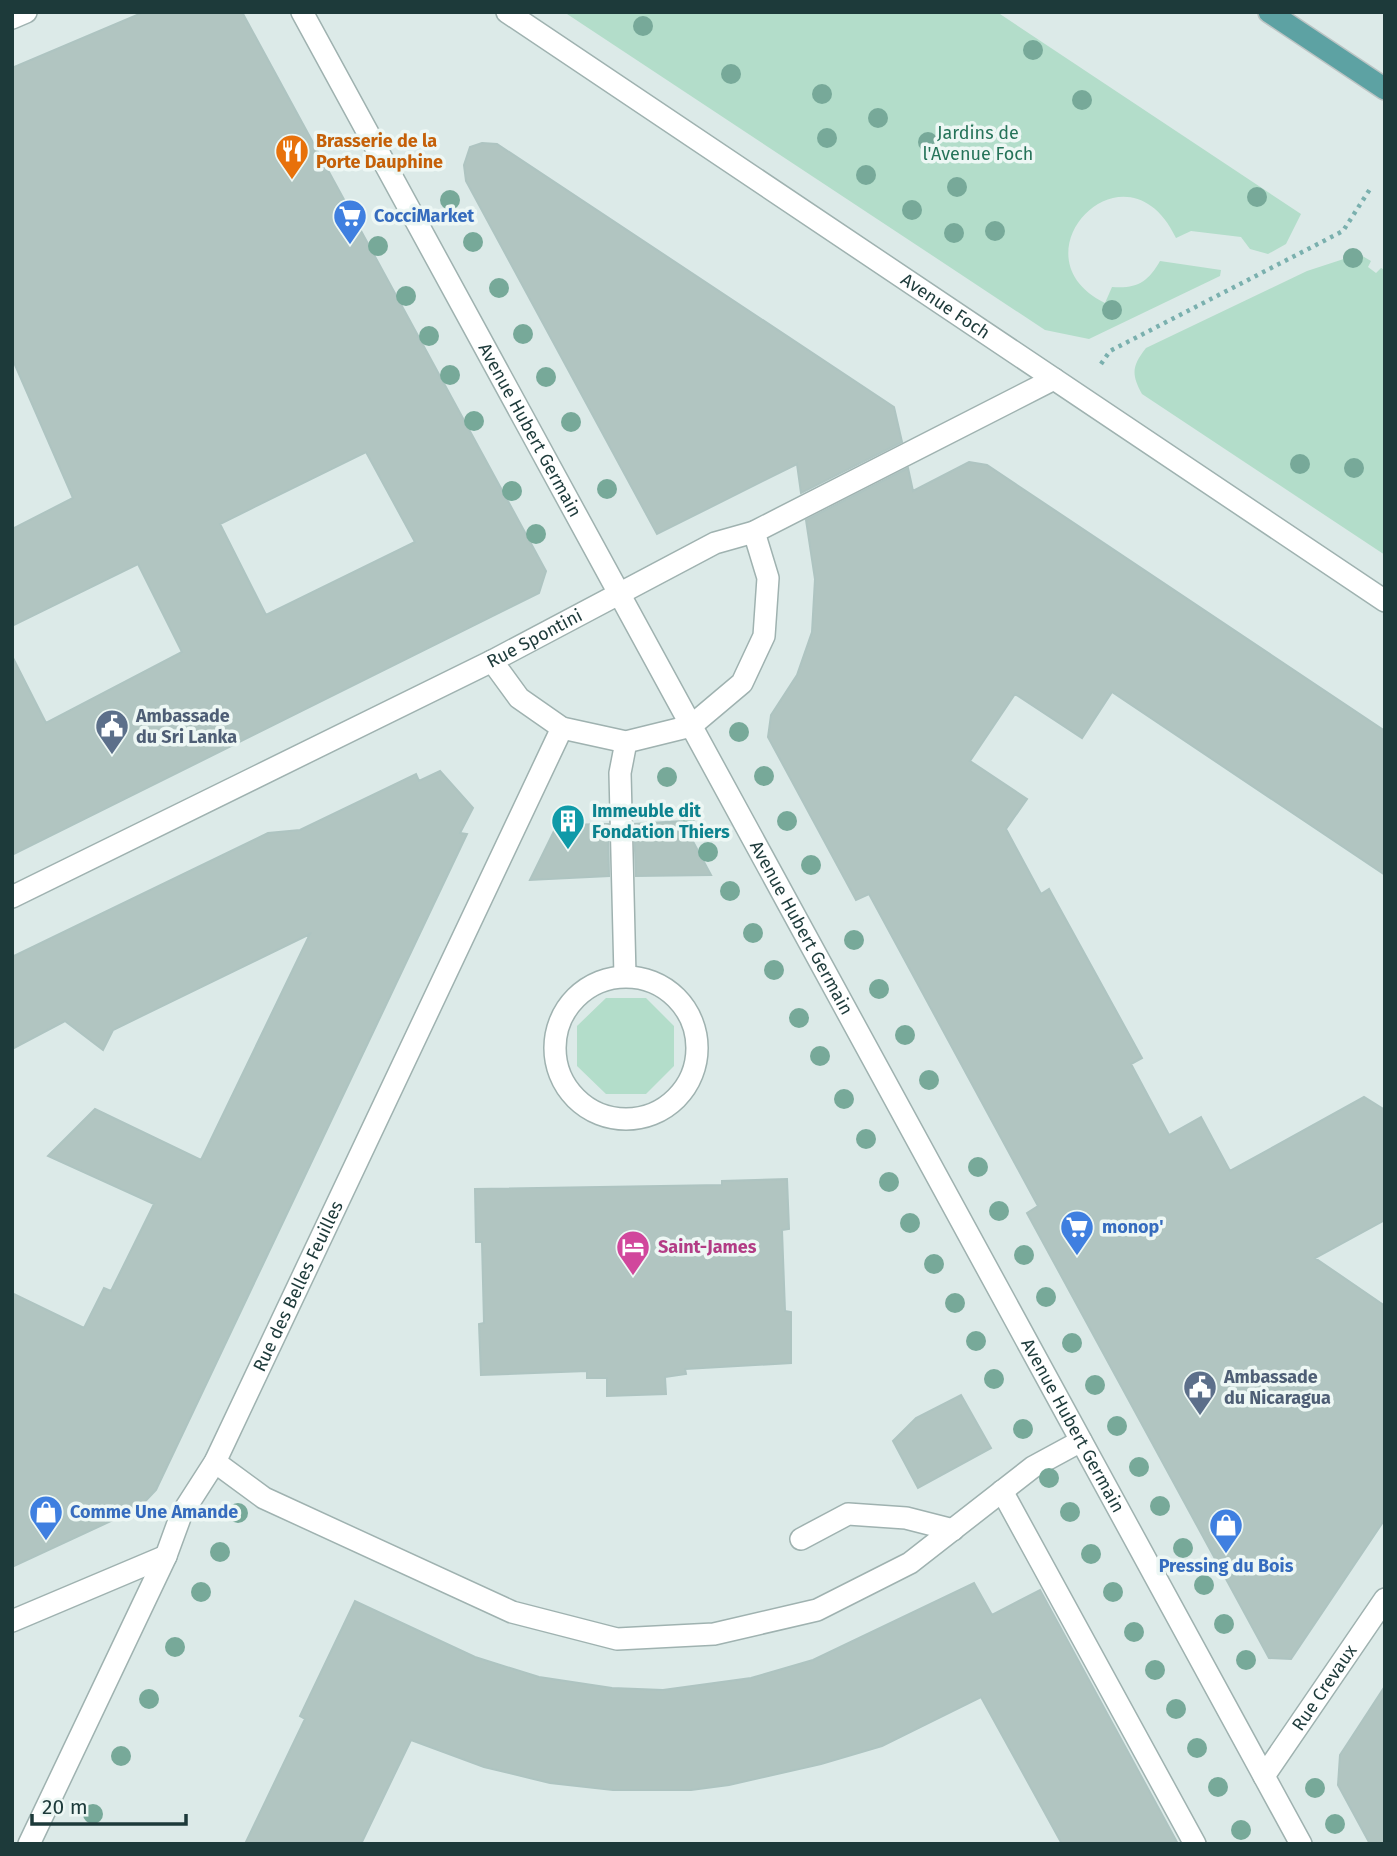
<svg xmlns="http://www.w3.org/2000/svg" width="1397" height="1856" font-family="'Fira Sans',sans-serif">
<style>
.green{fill:#b3ddca}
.building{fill:#b1c5c1;stroke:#aec4c1;stroke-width:2;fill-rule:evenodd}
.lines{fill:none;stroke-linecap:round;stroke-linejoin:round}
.minor-casing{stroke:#9fb2b0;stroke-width:24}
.major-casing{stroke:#bbc4c4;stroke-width:24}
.path{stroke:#7ab0ae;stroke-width:4.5;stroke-dasharray:3.5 5;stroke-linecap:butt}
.minor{stroke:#fff;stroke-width:21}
.major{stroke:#5da2a3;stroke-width:21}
.tree{fill:#77a999}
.labels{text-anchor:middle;stroke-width:7;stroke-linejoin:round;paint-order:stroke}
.park-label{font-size:18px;fill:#257359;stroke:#edf7f4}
.food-label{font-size:18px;font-weight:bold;fill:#c56008;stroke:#edf7f4;text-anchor:start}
.shop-label{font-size:18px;font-weight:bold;fill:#366cbe;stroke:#edf7f4;text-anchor:start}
.street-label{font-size:18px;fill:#1d3a3a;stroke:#edf7f4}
.service-label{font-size:18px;font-weight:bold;fill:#4e5e75;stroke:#edf7f4;text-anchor:start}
.culture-label{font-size:18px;font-weight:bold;fill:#0d838f;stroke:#edf7f4;text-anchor:start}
.hotel-label{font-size:18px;font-weight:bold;fill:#b23c85;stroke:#edf7f4;text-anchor:start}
</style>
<rect width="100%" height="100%" fill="#dceae8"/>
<!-- green -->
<path class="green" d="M564,12h433l304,202 -15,30 -18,10 -18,-5 -9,-12 -50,-6 -15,7c-50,-105 -167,18 -71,65l7,-16c25,2 36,-5 48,-26l61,9 -1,6 -131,63 -44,-9z
M1359,254l12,7 -3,6 8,6 5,-5 4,2v285l-243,-161c-11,-20 -10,-28 4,-46l161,-77z
M606,998h40l28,28v40l-28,28h-40l-29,-28v-40z"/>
<!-- building -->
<path class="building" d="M144,12h98l304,559 -7,22 -527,262v-199l34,67 136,-71 -44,-88 -126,62v-97l61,-31 -61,-140v-290zM366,452l49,90 -149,73 -46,-91z
M482,143l15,1 397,263 8,35 -101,51 -4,-29 -140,70 -191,-353 -2,-16 6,-18z
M969,462l18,3 398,266v144l-273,-183 -30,46 -67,-44 -45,67 57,38 -21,30 35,65 8,-5 93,169 -11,6 38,71 32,-18 29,54 134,-74 21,13v110l-70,38 70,48v213l-94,140 -22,-1 -242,-445 11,-7 -169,-312 -13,6 -88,-163 3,-22 26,-40 15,-43 3,-53 -9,-59 102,-52 5,23z
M440,771l33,37 -13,25 7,1 -311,656 -17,18 -127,59v-274l72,35 20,-40 7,3 43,-87 -106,-48 47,-47 106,51 109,-226 -197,96 -10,20 -38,-29 -53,28v-92l256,-124 32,-3 116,-56 3,7z
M682,821l29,54 -75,1 -2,-52z
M608,824l1,52 -79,4 27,-55z
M787,1179l2,50 -7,1 3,81 6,1v51l-106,6 1,5 -21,3 1,17 -59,2v-18h-20v-7l-106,4 -2,-51 5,-1 -2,-81h-6l-1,-53 247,-4v-4z
M961,1395l30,53 -73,40 -25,-47 23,-23z
M974,1583l18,32 48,-25 138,254h-116l-81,-147 -99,49 -61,18 -92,21 -38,5h-78l-63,-7 -66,-16 -73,-27 -50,104h-116l60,-125 -5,-3 55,-115 120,56 64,20 73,11 51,2 88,-12 62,-18z
M1385,1686v158h-15l-32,-59 2,-30z"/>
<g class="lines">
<!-- minor casing -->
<g class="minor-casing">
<g id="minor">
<path id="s1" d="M302,12l999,1832"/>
<path id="s2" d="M507,12l878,589"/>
<path d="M12,18l14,-6"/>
<path d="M492,661l27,37 43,30 64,14 65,-16 51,-43 22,-47 4,-58 -14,-46"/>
<path id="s3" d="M12,897l480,-236 223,-118 39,-11 300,-153"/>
<path d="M625,976l-5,-203 6,-31"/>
<circle cx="626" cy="1048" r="71"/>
<path d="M215,1462l49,36 248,114 105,27 97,-5 103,-24 93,-47 123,-96 48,-26"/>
<path d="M1002,1491l193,353"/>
<path d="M801,1539l47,-25 58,4 47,12"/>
<path d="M12,1621l154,-65"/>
<path id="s4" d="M1264,1776l121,-177"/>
<path id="s5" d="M29,1844l137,-288 15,-41 34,-53 347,-734"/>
</g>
</g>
<!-- major casing -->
<g class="major-casing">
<path id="major" d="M1269,12l116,77"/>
</g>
<!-- path -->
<path class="path" d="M1101,364l9,-13 233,-120 29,-45"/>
<!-- minor -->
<use href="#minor" class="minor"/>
<!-- major -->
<use href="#major" class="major"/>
</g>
<!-- trees -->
<g class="tree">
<circle cx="643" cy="26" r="10"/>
<circle cx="1033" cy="50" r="10"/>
<circle cx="731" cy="74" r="10"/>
<circle cx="822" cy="94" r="10"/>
<circle cx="1082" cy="100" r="10"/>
<circle cx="878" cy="118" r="10"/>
<circle cx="827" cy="138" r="10"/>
<circle cx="928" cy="142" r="10"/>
<circle cx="866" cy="175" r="10"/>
<circle cx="957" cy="187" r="10"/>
<circle cx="1257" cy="197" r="10"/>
<circle cx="450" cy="200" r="10"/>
<circle cx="912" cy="210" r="10"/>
<circle cx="995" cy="231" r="10"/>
<circle cx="954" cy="233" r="10"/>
<circle cx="473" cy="242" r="10"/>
<circle cx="378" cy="246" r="10"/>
<circle cx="1353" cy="258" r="10"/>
<circle cx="499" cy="288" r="10"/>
<circle cx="406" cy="296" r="10"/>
<circle cx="1112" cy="310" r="10"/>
<circle cx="523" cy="334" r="10"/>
<circle cx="429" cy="336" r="10"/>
<circle cx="450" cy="375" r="10"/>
<circle cx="546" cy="377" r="10"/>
<circle cx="474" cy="421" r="10"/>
<circle cx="571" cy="422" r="10"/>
<circle cx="1300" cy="464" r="10"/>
<circle cx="1354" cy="468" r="10"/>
<circle cx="607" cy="489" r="10"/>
<circle cx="512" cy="491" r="10"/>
<circle cx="536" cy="534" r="10"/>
<circle cx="739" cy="732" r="10"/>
<circle cx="764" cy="776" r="10"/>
<circle cx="667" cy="777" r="10"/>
<circle cx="688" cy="813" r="10"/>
<circle cx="787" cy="821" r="10"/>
<circle cx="708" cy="852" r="10"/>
<circle cx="811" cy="865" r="10"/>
<circle cx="730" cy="891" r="10"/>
<circle cx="753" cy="933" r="10"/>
<circle cx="854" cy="940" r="10"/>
<circle cx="774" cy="970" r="10"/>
<circle cx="879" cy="989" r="10"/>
<circle cx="799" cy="1018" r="10"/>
<circle cx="905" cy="1035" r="10"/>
<circle cx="820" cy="1056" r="10"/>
<circle cx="929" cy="1080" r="10"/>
<circle cx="844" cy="1099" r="10"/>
<circle cx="866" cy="1139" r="10"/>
<circle cx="978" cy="1167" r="10"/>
<circle cx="889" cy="1182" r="10"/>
<circle cx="999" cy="1211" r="10"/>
<circle cx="910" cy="1223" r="10"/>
<circle cx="1024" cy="1255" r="10"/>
<circle cx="934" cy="1264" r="10"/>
<circle cx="1046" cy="1297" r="10"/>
<circle cx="955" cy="1303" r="10"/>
<circle cx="976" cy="1341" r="10"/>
<circle cx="1072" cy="1343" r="10"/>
<circle cx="994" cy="1379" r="10"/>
<circle cx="1095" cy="1385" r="10"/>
<circle cx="1117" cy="1426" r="10"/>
<circle cx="1023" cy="1429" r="10"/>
<circle cx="1139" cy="1467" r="10"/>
<circle cx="1049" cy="1478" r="10"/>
<circle cx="1160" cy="1506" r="10"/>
<circle cx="1070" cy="1512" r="10"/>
<circle cx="238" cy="1513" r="10"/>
<circle cx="1183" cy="1548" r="10"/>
<circle cx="220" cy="1552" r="10"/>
<circle cx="1091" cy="1554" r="10"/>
<circle cx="1204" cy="1585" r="10"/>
<circle cx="201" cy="1592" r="10"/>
<circle cx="1113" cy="1592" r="10"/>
<circle cx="1224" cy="1624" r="10"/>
<circle cx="1134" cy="1632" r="10"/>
<circle cx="175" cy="1647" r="10"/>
<circle cx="1246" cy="1660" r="10"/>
<circle cx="1155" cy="1670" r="10"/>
<circle cx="149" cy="1699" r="10"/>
<circle cx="1176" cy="1709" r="10"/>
<circle cx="1197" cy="1748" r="10"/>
<circle cx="121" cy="1756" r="10"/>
<circle cx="1218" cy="1787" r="10"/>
<circle cx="1315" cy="1788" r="10"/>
<circle cx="93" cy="1814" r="10"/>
<circle cx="1335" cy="1824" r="10"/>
<circle cx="1241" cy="1830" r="10"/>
</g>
<!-- icons -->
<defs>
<g id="restaurant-pin" transform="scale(1.75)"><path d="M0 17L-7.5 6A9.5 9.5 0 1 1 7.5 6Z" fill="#e8710a" stroke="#edf7f4"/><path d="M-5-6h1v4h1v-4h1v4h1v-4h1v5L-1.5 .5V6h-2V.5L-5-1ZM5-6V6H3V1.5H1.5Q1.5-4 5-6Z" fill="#fff"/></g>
<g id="supermarket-pin" transform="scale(1.75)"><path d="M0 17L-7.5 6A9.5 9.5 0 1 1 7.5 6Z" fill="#3f7fe0" stroke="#edf7f4"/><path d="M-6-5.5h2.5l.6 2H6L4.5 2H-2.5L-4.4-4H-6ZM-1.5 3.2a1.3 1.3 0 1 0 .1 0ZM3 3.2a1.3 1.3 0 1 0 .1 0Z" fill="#fff"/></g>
<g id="civic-pin" transform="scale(1.75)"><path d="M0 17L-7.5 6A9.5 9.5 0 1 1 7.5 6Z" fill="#5c6f8a" stroke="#edf7f4"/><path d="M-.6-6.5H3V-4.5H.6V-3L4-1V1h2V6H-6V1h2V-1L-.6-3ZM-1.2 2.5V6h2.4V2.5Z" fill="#fff"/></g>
<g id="building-pin" transform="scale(1.75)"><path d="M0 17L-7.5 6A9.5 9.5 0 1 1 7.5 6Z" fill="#0f9aa8" stroke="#edf7f4"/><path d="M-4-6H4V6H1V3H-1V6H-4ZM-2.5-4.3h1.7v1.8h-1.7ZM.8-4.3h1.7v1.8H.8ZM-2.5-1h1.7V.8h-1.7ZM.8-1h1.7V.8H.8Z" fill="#fff"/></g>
<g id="hotel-pin" transform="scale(1.75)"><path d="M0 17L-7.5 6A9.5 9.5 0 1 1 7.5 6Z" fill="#d1479c" stroke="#edf7f4"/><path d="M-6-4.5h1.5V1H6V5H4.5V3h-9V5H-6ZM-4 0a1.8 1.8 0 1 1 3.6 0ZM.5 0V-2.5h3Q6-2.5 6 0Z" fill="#fff"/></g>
<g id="shop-pin" transform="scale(1.75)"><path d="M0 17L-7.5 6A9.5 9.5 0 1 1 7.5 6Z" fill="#3f7fe0" stroke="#edf7f4"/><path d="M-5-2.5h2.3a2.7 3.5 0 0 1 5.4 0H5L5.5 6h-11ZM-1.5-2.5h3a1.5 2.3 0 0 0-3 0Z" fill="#fff"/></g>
</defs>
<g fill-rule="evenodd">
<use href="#restaurant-pin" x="292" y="151"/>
<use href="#supermarket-pin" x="350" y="216"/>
<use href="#civic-pin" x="112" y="726"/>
<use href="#building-pin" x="568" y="821"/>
<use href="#supermarket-pin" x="1077" y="1227"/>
<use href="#hotel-pin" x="633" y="1247"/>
<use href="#civic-pin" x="1200" y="1387"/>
<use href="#shop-pin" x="46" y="1512"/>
<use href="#shop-pin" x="1226" y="1525"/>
</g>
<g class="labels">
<!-- park labels -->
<g class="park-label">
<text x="978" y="139">Jardins de<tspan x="978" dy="21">l'Avenue Foch</tspan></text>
</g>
<!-- food labels -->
<g class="food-label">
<text x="316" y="147">Brasserie de la<tspan x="316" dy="21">Porte Dauphine</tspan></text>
</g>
<!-- shop labels -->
<g class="shop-label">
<text x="374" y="222">CocciMarket</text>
<text x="1102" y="1233">monop'</text>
<text x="70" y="1518">Comme Une Amande</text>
<text x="1226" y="1572" text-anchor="middle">Pressing du Bois</text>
</g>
<!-- street labels -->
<g class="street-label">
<text dy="6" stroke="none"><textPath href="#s2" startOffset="528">Avenue Foch</textPath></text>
<text dy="6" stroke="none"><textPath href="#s1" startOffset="476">Avenue Hubert Germain</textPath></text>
<text dy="6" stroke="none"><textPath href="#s3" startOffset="583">Rue Spontini</textPath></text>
<text dy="6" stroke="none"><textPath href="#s1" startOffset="1043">Avenue Hubert Germain</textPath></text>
<text dy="6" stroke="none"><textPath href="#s5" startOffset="620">Rue des Belles Feuilles</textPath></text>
<text dy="6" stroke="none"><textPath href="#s1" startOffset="1610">Avenue Hubert Germain</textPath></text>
<text dy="6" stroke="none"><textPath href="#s4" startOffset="107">Rue Crevaux</textPath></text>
</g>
<!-- service labels -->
<g class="service-label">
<text x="136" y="722">Ambassade<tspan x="136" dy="21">du Sri Lanka</tspan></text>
<text x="1224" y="1383">Ambassade<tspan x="1224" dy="21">du Nicaragua</tspan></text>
</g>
<!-- culture labels -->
<g class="culture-label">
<text x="592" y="817">Immeuble dit<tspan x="592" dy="21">Fondation Thiers</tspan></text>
</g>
<!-- hotel labels -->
<g class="hotel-label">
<text x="658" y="1253">Saint-James</text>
</g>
</g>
<!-- border -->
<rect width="1397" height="1856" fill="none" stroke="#1d3a3a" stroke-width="28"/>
<!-- scale -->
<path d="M32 1814v10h154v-10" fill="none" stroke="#1d3a3a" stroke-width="3.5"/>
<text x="42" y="1814" font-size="21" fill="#1d3a3a" stroke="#edf7f4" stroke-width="5" paint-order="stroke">20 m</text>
</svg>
